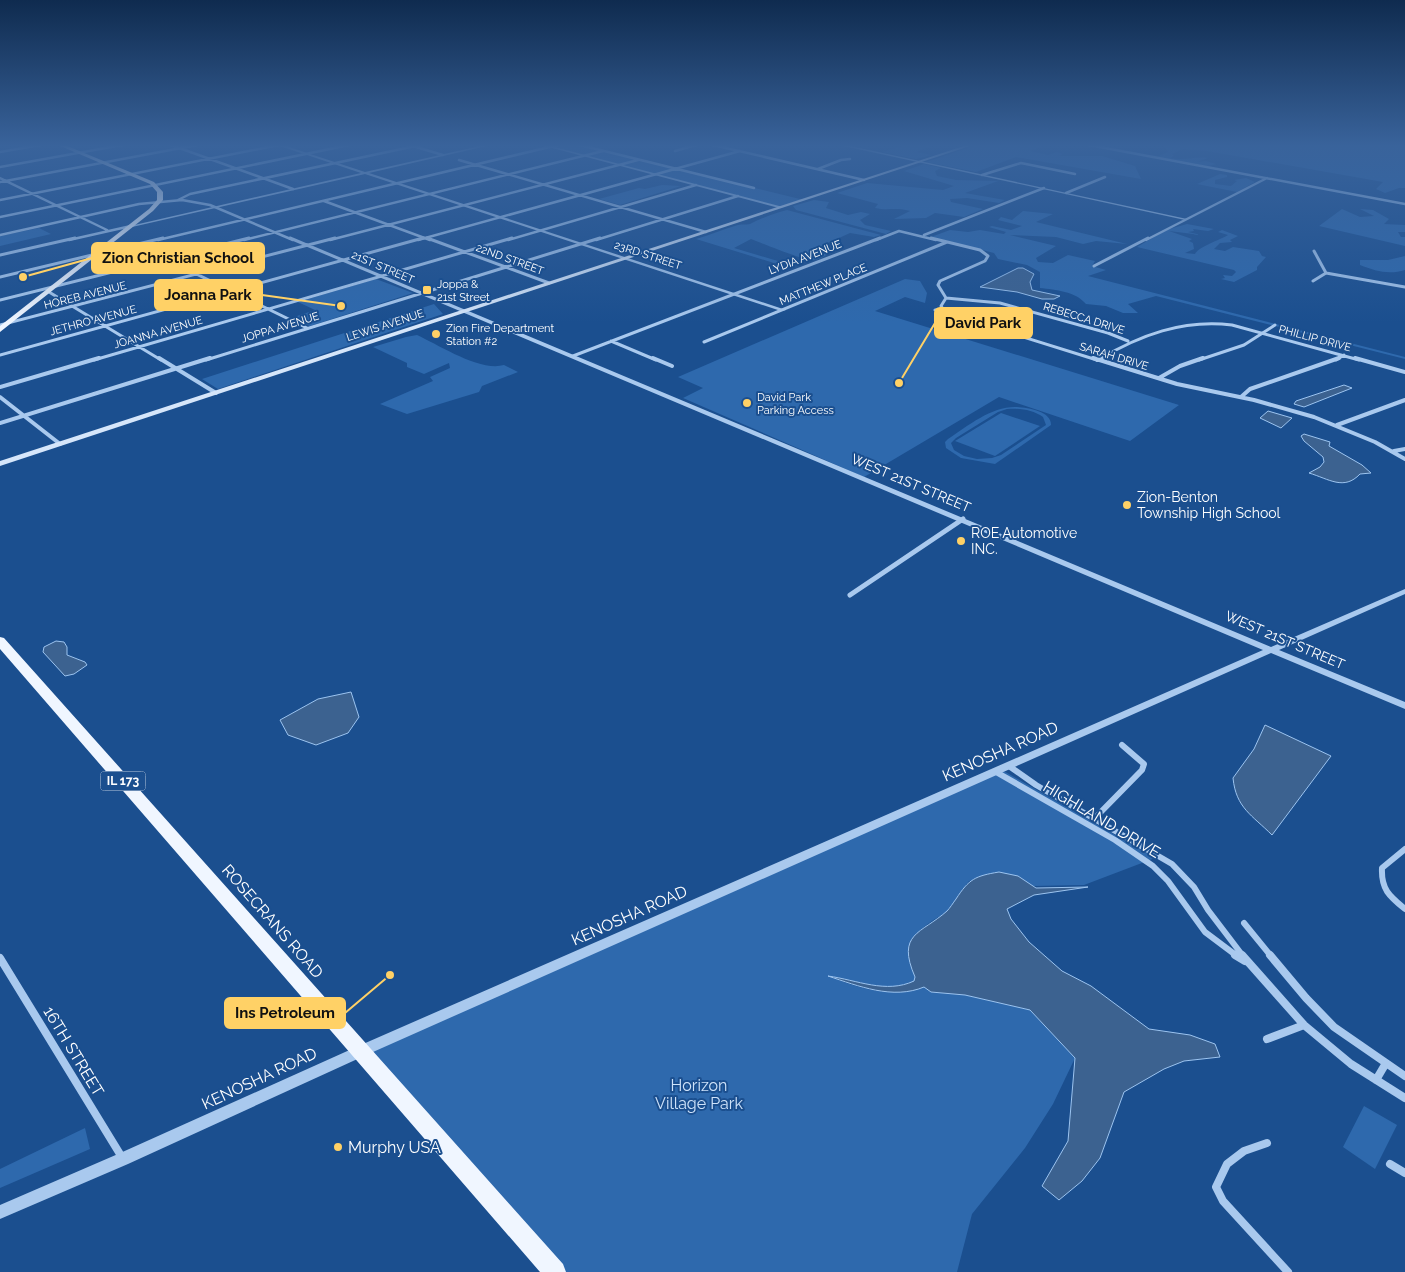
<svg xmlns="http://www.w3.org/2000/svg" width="1405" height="1272" font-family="Raleway,sans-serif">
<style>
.green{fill:#2e69ad;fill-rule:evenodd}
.water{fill:#3c6290;stroke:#9cc4f0}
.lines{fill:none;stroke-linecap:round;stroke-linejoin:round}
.minor-far5{stroke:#a9c9ee;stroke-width:2.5}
.minor-far4{stroke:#a9c9ee;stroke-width:3}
.minor-far3{stroke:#a9c9ee;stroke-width:4}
.minor-far2{stroke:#a9c9ee;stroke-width:5}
.minor-far1{stroke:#a9c9ee;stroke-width:6}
.minor{stroke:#a9c9ee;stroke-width:8}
.tertiary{fill:#a9c9ee;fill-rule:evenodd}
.secondary{fill:#d6e6fa;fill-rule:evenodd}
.primary{fill:#f0f6ff;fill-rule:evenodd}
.poi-dot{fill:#ffd166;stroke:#1b4f8f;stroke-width:2}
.labels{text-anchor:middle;stroke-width:4;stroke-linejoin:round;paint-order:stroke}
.far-street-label{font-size:11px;fill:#fff;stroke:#1b4f8f}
.far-poi-label{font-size:11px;fill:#fff;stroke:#1b4f8f;text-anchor:start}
.shield{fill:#1b4f8f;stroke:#bbcadd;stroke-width:1}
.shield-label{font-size:12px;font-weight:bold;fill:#fff}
.street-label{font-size:14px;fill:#fff;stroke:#1b4f8f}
.poi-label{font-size:14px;fill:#fff;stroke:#1b4f8f;text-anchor:start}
.near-street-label{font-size:16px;fill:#fff;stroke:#1b4f8f}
.near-park-label{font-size:16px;fill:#cfe3fa;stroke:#1b4f8f}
.near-poi-label{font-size:16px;fill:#fff;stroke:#1b4f8f;text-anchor:start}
.leader{fill:none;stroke:#ffd166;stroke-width:2}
.callout-dot{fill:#ffd166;stroke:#1b4f8f;stroke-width:2}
.callout{fill:#ffd166;stroke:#ffd166;stroke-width:2}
.callout-label{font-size:15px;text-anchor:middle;font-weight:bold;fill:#111}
</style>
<rect width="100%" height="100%" fill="#1b4f8f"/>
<!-- green -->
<path class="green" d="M543,145h38l223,55 -23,7z
M906,145l25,1 -15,6 16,3 -16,4 -34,-7z
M977,145h69l-16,6 18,4 9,-3 6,2 -4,2h43l33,10 6,13 -125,-22 -40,15 -50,-10z
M1163,145h242v43h-6l-14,5 -9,-4 7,-7 -176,-31 -24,-2 -11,5 2,2 -4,2c14,3 25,-2 38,0l-11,4 9,-1 10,3 -8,2 -61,-11 12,1 9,-4z
M924,164l17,4 -6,3 2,5 19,4 42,1 -33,12 40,7 -6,3 -32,-5 -17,1 1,3 32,7 -19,8 -29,-4 -9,5 -32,1 16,-8c-15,-4 -22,0 -35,-3l3,-4 -41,-11 30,-10 65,6 11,1 11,-4 -50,-15z
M1220,174l7,1v2l-12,3v4l16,2 6,-5 -3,-1 12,-2 9,4 -18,10 -40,-8z
M662,185l19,1 -61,19 -21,-6 40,-11 6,1z
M814,200l15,2 -3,6 22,7 13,-3 9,2 -10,6 5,5 26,6 -5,3 -90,-24 -3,-4z
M1342,209l18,8 14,-1 -14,-7 13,1 16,9 -5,5 21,1v7h-7l3,5h4v9l-86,-20z
M787,210l94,25 -7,2 -24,-4 -33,15 12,5c-4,3 -9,6 -14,7 -11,1 -51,-16 -64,-21l-17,9 47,14 -7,1 -78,-24c14,-4 28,-10 42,-14 4,-1 8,0 12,-1 12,-6 24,-11 37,-14z
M1023,211l30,3 -17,8 91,22 -31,-3 -13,3 -27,-7 -46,-2 46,11 -20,12 2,4 15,1 15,-8 27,6 -3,5 14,4 -18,6 317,81v2l-249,-63 -28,8 10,9h-15l-17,-7 -20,-2c-11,-13 -30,-14 -46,-16v-16l-13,-7 -29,-6 -4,-6 -63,-16 19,-7 18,2 12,-2 24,4 2,-2 -17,-5 3,-1 19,4 11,-4 -24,-6 3,-3 11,3z
M1187,224l27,5 -6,2 -15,-2 1,2 -6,1 13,3 -32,-4 23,8 -3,2 4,2 1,6 -9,4 10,1c3,-7 25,-14 33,-19l-10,-3 4,-2 16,6 -8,4 2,2 -12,1 -6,6 11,2 8,-4 26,4 3,5 4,1 -9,10v3l-23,12 -13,-3 4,-1 -2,-3 9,1 4,-4 -2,-2 -97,-23 29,-17z
M39,228l12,6 -51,12v-10z
M1405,256v14c-16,5 -30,1 -45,-5v-5h28z
M376,279l37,14 -103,33 -19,-8 24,-8 -17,-8z
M905,279l15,2 7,12 -2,10 -20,-6 -30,14 304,94 -49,36 -131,-44 -135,80 -181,-79 20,-10 -25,-11z
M434,304l9,10 -225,75 -16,-10z
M417,335c22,10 63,37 87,30l14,7 -36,14 -3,6 -72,22 -27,-10 53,-23 -3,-4 20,-9 -1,-5 -25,11 -17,-7v-4l-34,-16 33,-10z
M1017,407c12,1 34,4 34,18l-56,39 -34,-6 -15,-10 -1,-6 3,-3c21,-14 44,-33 69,-32zM1007,409c13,-1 26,1 36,8l3,8 -45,30 -9,3 -15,1 -13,-3 -10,-6 -3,-7 5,-5 42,-26z
M1001,413l39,13 -45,30 -40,-15z
M1002,770l153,88 -71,27 -51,1 -15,-10 -49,5c-7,9 -13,21 -21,29 -4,4 -11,8 -16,11 -24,16 -28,30 -17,56l-1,4c-27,13 -53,0 -82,-4 26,12 64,22 92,9l7,6 34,3 65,15 45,48 -22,46 -28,44 -53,66 -15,58h-403l-195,-220z
M1364,1106l33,19 -22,44 -32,-22z
M85,1128l5,21 -90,39v-19z"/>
<!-- water -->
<path class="water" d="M1018,268h5l11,6 -4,8 2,8 28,6 -6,3h-12l-25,-7 -37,-5z
M1344,385l8,3 -48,19 -10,-3 2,-3z
M1268,411l24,7 -11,10 -21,-10z
M1304,434l26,8 -1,4 33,19 9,8 -11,1c-16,17 -31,5 -51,-1l11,-6 4,-5 -1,-5 -19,-16 -3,-5z
M56,641l8,1 3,5v8l18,7 2,3 -13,9 -9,2 -22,-24 1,-5z
M351,692l8,25 -11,16 -32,12 -28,-10 -8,-15 38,-21z
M1265,725l66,31 -59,79c-20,-20 -36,-27 -39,-57l21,-29z
M999,872l19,4 18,12 52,-1 -54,8 -27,14 4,10 18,23 33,29 29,15 58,43 41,6 25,9 5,13 -36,4 -20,8 -40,23 -24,66 -18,23 -23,19 -17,-14 26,-45 7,-83 -45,-48 -65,-15 -34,-3 -7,-5c-31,13 -66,-1 -96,-11 29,4 58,18 86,5l1,-4c-19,-44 6,-43 32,-66 3,-3 6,-8 9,-12 13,-20 19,-23 43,-27z"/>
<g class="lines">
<!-- minor-far5 -->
<path class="minor-far5" d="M171,145l122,44
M580,145l174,43
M713,145l151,35
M1089,145l316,59
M416,147l27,8
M675,151l21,-6
M0,152l40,-7
M459,160l247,72
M0,167l122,-22
M818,169l23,-9 9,-1
M982,175l39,-12 54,11
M0,178l107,52
M0,182l197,-37
M1066,193l39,-16
M0,200l279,-55
M178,200l12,-6 230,-49
M324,201l106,39
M0,217l349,-72
M0,235l139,-31 43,-4 28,5 83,35
M924,235l120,-47
M69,240l62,-14
M158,240l400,-95
M244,240l359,-89
M330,240l308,-80
M418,240l322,-89
M508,240l188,-55
M596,240l142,-44
M876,240l23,-9 37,9
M1146,240l121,-62"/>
<!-- minor-far4 -->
<path class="minor-far4" d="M290,238l174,73
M427,238l122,45
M931,238l49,12 8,6 -3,5 -45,20 -2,4 8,13 -5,8 5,7 151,47
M137,245l170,83
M0,255l75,-17
M1094,266l54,-28
M1326,273l79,14
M0,277l163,-39
M1313,281l13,-8 -12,-22
M49,292l112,68
M946,298l54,5 108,30 20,8
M0,300l249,-62
M935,310l8,-1
M0,325l335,-87
M611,341l45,19
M704,342l243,-100
M0,355l423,-117
M573,356l307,-118
M94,360l418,-122
M206,360l394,-122
M1098,360c42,-25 85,-41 134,-35l127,35
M1199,360l45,-15 31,-20
M1336,360l8,-5"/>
<!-- minor-far3 -->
<path class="minor-far3" d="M159,358l57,35
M653,358l19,8
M1093,358l84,26 77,16 60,17 61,25 30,17
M1355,358l50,14
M1097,360l3,-2
M1159,378l21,-12 23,-8
M0,387l99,-29
M0,397l60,47
M1241,397l9,-8 89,-31
M0,423l210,-65
M1337,425l68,-25
M1394,451l11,-2"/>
<!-- minor-far2 -->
<path class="minor-far2" d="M850,595l113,-76"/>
<!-- minor-far1 -->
<path class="minor-far1" d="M1009,766l27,19 136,79 22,23 14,23 35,46
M996,772l119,68 38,26 15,15 37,51 32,24
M1094,819l48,-49 2,-6 -22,-19
M1405,849l-23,19c-1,21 7,28 23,41
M1244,923l27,33"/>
<!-- minor -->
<path class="minor" d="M1235,955l10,6
M1242,955l62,70 47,39 54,34
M1270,955l36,43 28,29 71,49
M0,958l123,201
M1267,1039l37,-14
M1376,1080l10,-17
M1267,1143l-23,8 -17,13 -11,23 7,14 65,71
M1390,1164l15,9"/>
<!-- tertiary -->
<path class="tertiary" d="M277,145h6l82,27 119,-27h7l-122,28 417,137 -5,1 -416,-137 -233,53 -2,-1 231,-53z
M541,145h6l236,62 -4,1z
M839,145h7l341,74 -2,1z
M462,310h4l805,337 134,-58v5l-126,56 126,52v7l-134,-56 -907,403 -236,108 -128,55v-14l118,-51 236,-106 909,-398 -801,-338z"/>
<!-- secondary -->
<path class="secondary" d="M967,145h6l-973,321v-5z"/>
<!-- primary -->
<path class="primary" d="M58,145h7l89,37 9,10v8l-10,11 -153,121v-6l149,-117 8,-9v-8l-7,-8z
M0,637l4,1 559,626 3,8h-26l-540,-623z"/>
</g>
<!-- sky -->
<linearGradient id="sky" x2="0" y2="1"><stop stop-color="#0f2b4f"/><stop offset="0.45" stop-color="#39639b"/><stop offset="1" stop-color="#39639b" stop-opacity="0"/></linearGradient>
<rect width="1405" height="323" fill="url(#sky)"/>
<!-- markers -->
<g class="poi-dot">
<rect x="422" y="285" width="10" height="10" rx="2.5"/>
<circle cx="436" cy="334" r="5"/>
<circle cx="747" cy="403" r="5"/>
<circle cx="1127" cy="505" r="5"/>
<circle cx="961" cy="541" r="5"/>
<circle cx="338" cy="1147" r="5"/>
</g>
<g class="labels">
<!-- far-street labels -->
<g class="far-street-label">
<text transform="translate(648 255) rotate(18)" y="4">23RD STREET</text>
<text transform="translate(805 257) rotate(-21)" y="4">LYDIA AVENUE</text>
<text transform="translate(510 259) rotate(20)" y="4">22ND STREET</text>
<text transform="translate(383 267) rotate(23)" y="4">21ST STREET</text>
<text transform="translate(823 284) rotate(-22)" y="4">MATTHEW PLACE</text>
<text transform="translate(85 295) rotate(-14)" y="4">HOREB AVENUE</text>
<text transform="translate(1084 318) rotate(17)" y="4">REBECCA DRIVE</text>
<text transform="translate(93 320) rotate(-15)" y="4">JETHRO AVENUE</text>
<text transform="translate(385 325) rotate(-18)" y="4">LEWIS AVENUE</text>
<text transform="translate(280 327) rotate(-17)" y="4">JOPPA AVENUE</text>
<text transform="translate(158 332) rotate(-16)" y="4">JOANNA AVENUE</text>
<text transform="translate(1315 338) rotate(15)" y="4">PHILLIP DRIVE</text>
<text transform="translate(1114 356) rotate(17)" y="4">SARAH DRIVE</text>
</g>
<!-- far-poi labels -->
<g class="far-poi-label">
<text x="437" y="288">Joppa &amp;<tspan x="437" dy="13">21st Street</tspan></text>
<text x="446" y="332">Zion Fire Department<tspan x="446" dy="13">Station #2</tspan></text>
<text x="757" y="401">David Park<tspan x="757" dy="13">Parking Access</tspan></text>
</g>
<!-- shield labels -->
<rect class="shield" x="100.5" y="771.5" width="45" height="19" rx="4"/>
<g class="shield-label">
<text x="123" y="785">IL 173</text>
</g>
<!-- street labels -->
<g class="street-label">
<text transform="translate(911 483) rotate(23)" y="5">WEST 21ST STREET</text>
<text transform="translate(1285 640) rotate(23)" y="5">WEST 21ST STREET</text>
</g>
<!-- poi labels -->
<g class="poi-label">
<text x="1137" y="502">Zion-Benton<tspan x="1137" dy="16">Township High School</tspan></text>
<text x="971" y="538">ROE Automotive<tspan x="971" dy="16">INC.</tspan></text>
</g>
<!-- near-street labels -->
<g class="near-street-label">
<text transform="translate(1000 751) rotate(-24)" y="6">KENOSHA ROAD</text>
<text transform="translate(1102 819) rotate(31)" y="6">HIGHLAND DRIVE</text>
<text transform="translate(629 915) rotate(-24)" y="6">KENOSHA ROAD</text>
<text transform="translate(273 921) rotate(49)" y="6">ROSECRANS ROAD</text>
<text transform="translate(74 1051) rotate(59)" y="6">16TH STREET</text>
<text transform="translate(259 1078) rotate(-25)" y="6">KENOSHA ROAD</text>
</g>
<!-- near-park labels -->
<g class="near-park-label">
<text x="699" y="1091">Horizon<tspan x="699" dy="18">Village Park</tspan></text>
</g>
<!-- near-poi labels -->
<g class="near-poi-label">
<text x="348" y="1153">Murphy USA</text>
</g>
</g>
<!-- callouts -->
<path class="leader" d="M23 277L92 258M341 306L262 295M899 383L935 323M390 975L345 1013"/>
<g class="callout-dot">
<circle cx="23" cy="277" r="5"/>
<circle cx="341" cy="306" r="5"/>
<circle cx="899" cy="383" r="5"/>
<circle cx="390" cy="975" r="5"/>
</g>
<g class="callout">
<rect x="92" y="243" width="172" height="30" rx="5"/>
<rect x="155" y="280" width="107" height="30" rx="5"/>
<rect x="935" y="308" width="97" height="30" rx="5"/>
<rect x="225" y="998" width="120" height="30" rx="5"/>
</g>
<g class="callout-label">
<text x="178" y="263">Zion Christian School</text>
<text x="208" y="300">Joanna Park</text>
<text x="983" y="328">David Park</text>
<text x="285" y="1018">Ins Petroleum</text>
</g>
</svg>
